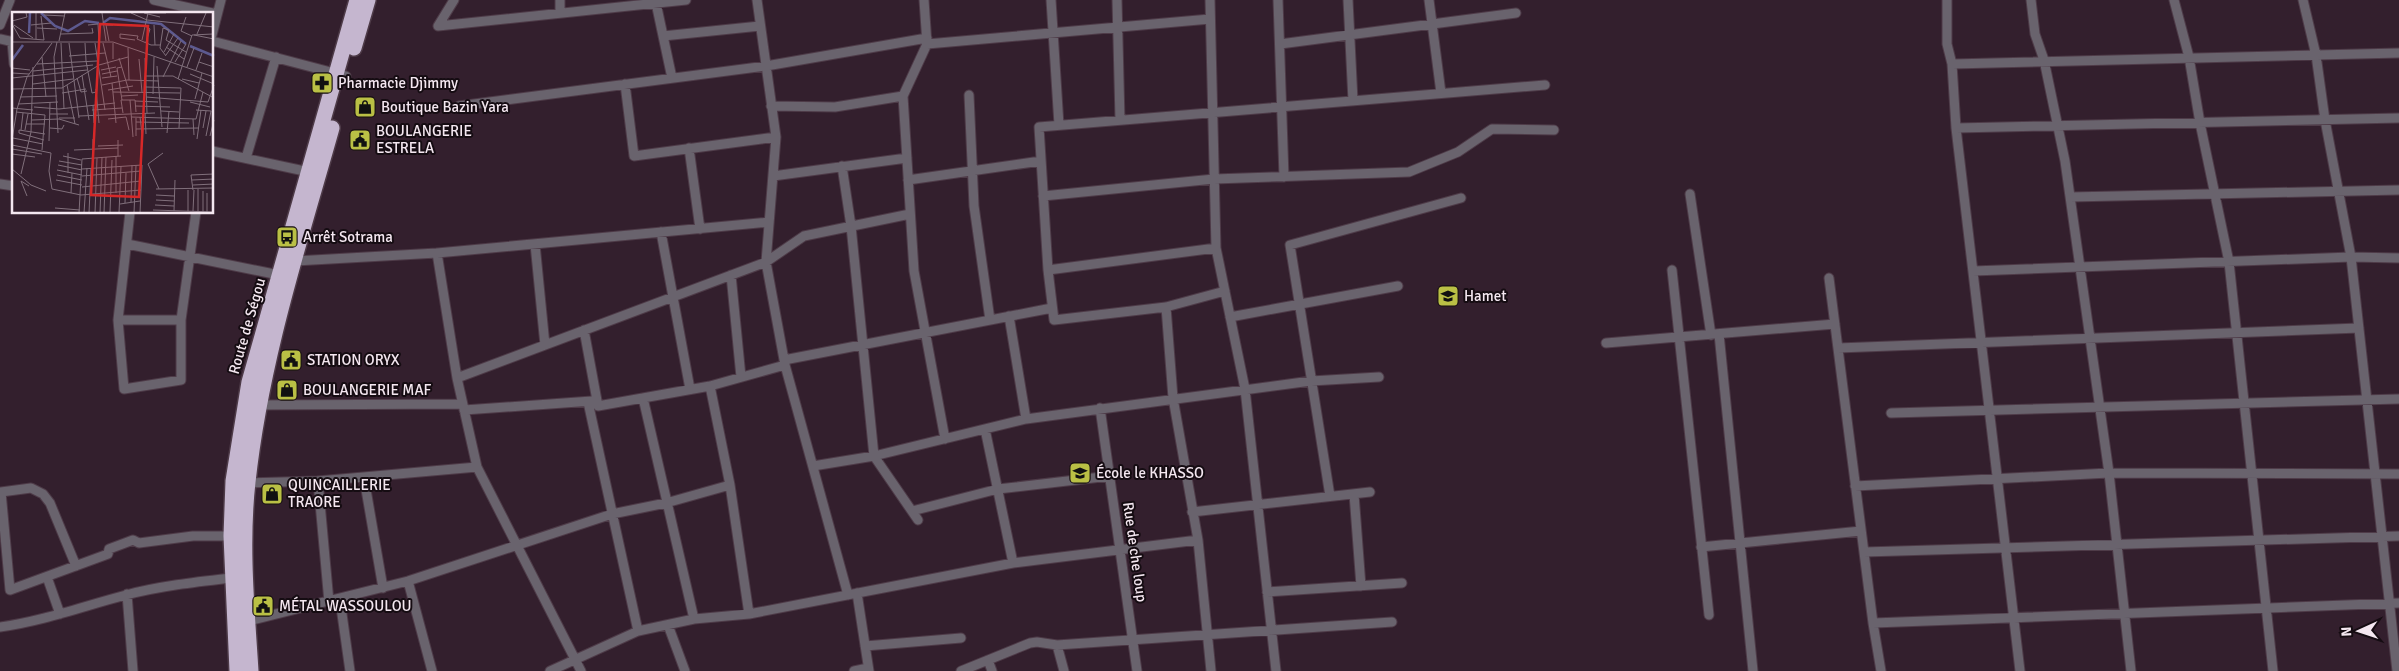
<svg xmlns="http://www.w3.org/2000/svg" width="2399" height="671" font-family="Signika,sans-serif">
<style>
.lines{fill:none;stroke-linecap:round;stroke-linejoin:round}
.street-casing{stroke:#4e3b48;stroke-width:11}
.highway-casing{stroke:#4e3b48;stroke-width:18}
.street{stroke:#69636d;stroke-width:9}
.highway{stroke:#c5b6cf;stroke-width:15}
.labels{text-anchor:middle;stroke-width:4;stroke-linejoin:round;paint-order:stroke}
.poi-label{font-size:15px;fill:#f4e7f0;stroke:#150c12;text-anchor:start}
.street-label{font-size:15px;fill:#f4e7f0;stroke:#150c12}
.inset-river{fill:none;stroke:#5d5a90;stroke-width:2.5}
.inset-road{fill:none;stroke:#806f7b;stroke-width:1}
.view{fill:#d62828;fill-opacity:0.15;stroke:#d62828;stroke-width:2.5}
.inset-edge{fill:none;stroke:#f4e7f0;stroke-width:2.5}
</style>
<rect width="100%" height="100%" fill="#331f2d"/>
<g class="lines">
<!-- street casing -->
<g class="street-casing">
<path id="street" d="M154,0l63,14
M560,0v13
M757,0l19,137 -10,125 19,103 63,230
M924,0l3,44 -24,52 11,175 31,168
M1051,0l8,125
M1117,0l3,120
M1210,0l6,248 29,141 31,282
M1278,0l6,177
M1348,0l5,101
M1429,0l12,93
M1947,0v44l5,20 4,64 64,543
M2031,0l4,34 9,26 21,101 44,312 22,198
M2174,0l15,57 11,66 29,139 44,409
M2303,0l13,55 9,65 26,137 46,414
M656,3l16,75
M0,25l10,-25
M438,26l248,-26
M438,26l16,-26
M212,35l9,-35
M663,36l97,-10
M0,39l14,3
M12,41l2,23
M212,41l134,35
M927,44l283,-25
M1280,44l236,-31
M1952,64l447,-11
M625,84l9,72 142,-19
M969,95l5,111 16,114
M459,106l307,-40 161,-28
M771,106l64,1 68,-11
M1956,128l443,-10
M689,148l11,81
M212,151l97,21
M246,158l30,-101
M842,166l9,60 23,230 44,64
M773,176l134,-18
M908,180l133,-19
M0,184l14,2
M1690,194l21,141
M1043,196l171,-17 195,-7 49,-20 34,-23 62,1
M2070,197l329,-7
M130,212l-12,108 6,69 57,-9v-60l15,-108
M661,232l29,157
M127,244l152,31
M535,244l10,101
M437,253l20,125 20,89 104,204
M295,261l142,-8 332,-31
M1048,270l168,-22
M1672,270l37,345
M1973,271l378,-14 48,1
M731,275l10,102
M1829,278l44,345 8,48
M1225,291l-59,16 -112,13 -6,-50 -9,-143 506,-42
M1166,307l7,91 25,142 13,131
M1009,316l17,103
M1230,317l168,-31
M118,320h63
M584,330l14,76 112,-20 75,-21
M1719,334l34,337
M1606,343l229,-19
M1838,348l521,-20
M784,360l268,-52
M457,378l309,-116 38,-26 106,-22
M710,386l20,99 19,129
M643,398l51,221
M588,402l50,229
M258,405l204,-1
M1100,408l37,263
M464,410l128,-9
M1891,413l508,-14
M985,429l28,134
M813,466l61,-10 152,-37 285,-38 68,-4
M364,478l19,110
M318,481l11,121
M247,483l71,-2 159,-14
M1855,486l254,-13 290,1
M1354,494l7,92
M1330,496l-40,-251 171,-47
M912,511l86,-22 112,-13
M1192,512l178,-20
M1701,547l160,-16
M1864,552l535,-16
M76,566l-26,-63 -7,-9 -12,-6 -30,4 9,98 98,-36 1,-5 24,-9 6,3 54,-7h38
M47,577l13,37
M408,581l24,90
M1267,592l135,-9
M857,593l12,78
M127,594l6,77
M340,600l10,71
M248,621l160,-40 204,-67 54,-11 64,-18
M1873,623l526,-20
M668,625l17,46
M0,627c43,-6 84,-21 126,-32 34,-9 70,-13 105,-17
M1057,645l7,26
M865,646l96,-8
M988,660l4,11
M550,671l88,-40 56,-12 55,-5 264,-51 185,-23
M854,671l14,-3
M961,671l69,-28 7,-1 20,3 335,-23"/>
</g>
<!-- highway casing -->
<g class="highway-casing">
<path id="highway" d="M354,48l14,-48
M237,671l-6,-135 2,-55 16,-99 108,-382
M251,671c-4,-63 -10,-127 -3,-189 13,-121 51,-237 84,-354"/>
</g>
<!-- street -->
<use href="#street" class="street"/>
<!-- highway -->
<use href="#highway" class="highway"/>
</g>
<!-- icons -->
<defs>
<g id="pharmacy-square" transform="scale(1.125)"><rect x="-9" y="-9" width="18" height="18" rx="4" fill="#bac045" stroke="#150c12"/><path d="M-2-6h4v4h4v4h-4v4h-4v-4h-4v-4h4Z" fill="#111"/></g>
<g id="shop-square" transform="scale(1.125)"><rect x="-9" y="-9" width="18" height="18" rx="4" fill="#bac045" stroke="#150c12"/><path d="M-5-2.5h2.3a2.7 3.5 0 0 1 5.4 0H5L5.5 6h-11ZM-1.5-2.5h3a1.5 2.3 0 0 0-3 0Z" fill="#111"/></g>
<g id="civic-square" transform="scale(1.125)"><rect x="-9" y="-9" width="18" height="18" rx="4" fill="#bac045" stroke="#150c12"/><path d="M-.6-6.5H3V-4.5H.6V-3L4-1V1h2V6H-6V1h2V-1L-.6-3ZM-1.2 2.5V6h2.4V2.5Z" fill="#111"/></g>
<g id="bus-square" transform="scale(1.125)"><rect x="-9" y="-9" width="18" height="18" rx="4" fill="#bac045" stroke="#150c12"/><path d="M-5-6H5V4H4V6H2V4H-2V6H-4V4H-5ZM-3.5-4V0h7V-4ZM-3.5 1.2v1.5H-2V1.2ZM2 1.2v1.5H3.5V1.2Z" fill="#111"/></g>
<g id="school-square" transform="scale(1.125)"><rect x="-9" y="-9" width="18" height="18" rx="4" fill="#bac045" stroke="#150c12"/><path d="M0-5L7-2L0 1L-7-2ZM-4 1L0 2.5L4 1V4Q0 6-4 4Z" fill="#111"/></g>
</defs>
<g fill-rule="evenodd">
<use href="#pharmacy-square" x="322" y="83"/>
<use href="#shop-square" x="365" y="107"/>
<use href="#civic-square" x="360" y="140"/>
<use href="#bus-square" x="287" y="237"/>
<use href="#school-square" x="1448" y="296"/>
<use href="#civic-square" x="291" y="360"/>
<use href="#shop-square" x="287" y="390"/>
<use href="#school-square" x="1080" y="473"/>
<use href="#shop-square" x="272" y="494"/>
<use href="#civic-square" x="263" y="606"/>
</g>
<g class="labels">
<!-- poi labels -->
<g class="poi-label">
<text x="338" y="88">Pharmacie Djimmy</text>
<text x="381" y="112">Boutique Bazin Yara</text>
<text x="376" y="136">BOULANGERIE<tspan x="376" dy="17">ESTRELA</tspan></text>
<text x="303" y="242">Arrêt Sotrama</text>
<text x="1464" y="301">Hamet</text>
<text x="307" y="365">STATION ORYX</text>
<text x="303" y="395">BOULANGERIE MAF</text>
<text x="1096" y="478">École le KHASSO</text>
<text x="288" y="490">QUINCAILLERIE<tspan x="288" dy="17">TRAORE</tspan></text>
<text x="279" y="611">MÉTAL WASSOULOU</text>
</g>
<!-- street labels -->
<g class="street-label">
<text transform="translate(247 326) rotate(-74)" y="5">Route de Ségou</text>
<text transform="translate(1135 552) rotate(82)" y="5">Rue de che loup</text>
</g>
</g>
<!-- overview -->
<g transform="translate(12 12)">
<rect width="201" height="201" fill="#331f2d"/>
<path class="inset-river" d="M29,1l14,13 13,5 17,-10 14,2M91,11l7,-5 51,6 25,20M17,21l1,-20M178,34l24,10M0,48l11,-15"/>
<path class="inset-road" d="M90,1l4,28M119,1l16,7 67,7M132,1l16,4M137,1h17M32,3l21,1M29,4l3,24M174,5l-5,14 11,5M0,9l15,-4 -1,-4M0,12l8,14 24,2M2,13l19,13M19,13l20,-2M76,13l10,-1 1,17M142,13l1,20M133,14l5,3 -4,13M25,16l20,1M49,22l32,-1 -1,-5M185,22l9,-21M182,23l20,4M24,27v-26M123,28l-15,-2v-4l18,2 -1,3 14,6h9M130,28l6,-27M154,28l20,12M47,29l6,-28M97,29l-3,-16h7M0,30h101l101,35M45,30l-3,15 4,76M49,31l3,66M57,31l10,75M73,31l1,18M83,31l10,67M91,31l8,34M101,31v16M154,35l18,12M116,36l1,32M152,40l10,-18M154,43l12,-17M57,44l36,-3M154,44l-6,-8 3,-20 6,2 -3,10M30,45l4,40M107,46l10,33M133,46l2,55M127,47l3,33M74,49l6,32 4,-1M163,50l11,-18M187,50l15,5M25,52l60,-3M145,54l5,61M175,55l7,-19M0,56l18,2M89,58l15,-3M184,58l6,-17M21,59l60,-6M0,61l17,1M90,62l15,-3M178,62l24,10M70,63l7,45M134,64h27l41,22M151,65l18,-36M0,66l75,-8M65,66l4,14 6,-1M90,66l15,-2M166,67l14,-44 21,-1M170,67l17,4M107,69l3,19M107,69l-2,-13 5,-1M100,71l4,40M21,72l40,-5M55,73l8,39M90,73l25,-5 32,1M134,75l35,1 -2,40M0,77l50,-1 37,-23 29,-8M84,77l3,34M96,78l25,-4M101,80l67,1M50,81l24,-4M141,82l1,-37M110,84l16,-1M8,85l37,-1M134,85l62,5 6,-17M183,87l7,-26M118,88l3,37M123,89l23,1M178,90l20,5M6,92l40,-2M81,93l1,18M123,94l35,1M22,95l25,2 56,-6M0,96l21,2M80,98l30,-2M184,98l15,1 -5,25M149,99l18,1M4,100l29,3 -3,35M111,101l-2,-13h14l1,12M133,101l1,21M38,102h18M67,104l76,-3M119,105l65,2 7,-27M128,105l2,17M47,106h16M124,106v18M96,107l18,-2 3,13M181,107l1,16M20,108l27,-1 20,6M124,110l53,1M14,112h19M38,116l12,1 2,-4M191,116l3,-17M124,117l63,-1M7,118v3l25,7M7,118l26,4M9,118l2,-17M13,118l3,-16M155,121l2,-22M198,124l4,-16M1,126l30,6M81,127v19M185,127l4,-29M0,128l5,-31 10,-32 25,-34M106,128v16M37,129l1,-39M0,133l39,8 -2,18 3,18 29,6M86,134l25,-1M0,137l30,5M62,138l44,-2M56,141v20M0,142l23,3M51,144l18,4M47,149l23,4M46,153l24,5M0,157l19,16 15,6M70,157l60,-4 -2,48M45,158l25,5M9,162l10,-42 2,-65M45,163l25,5M70,164l59,-5M44,168l26,5M180,168l22,-1M181,173l21,-1M70,175l59,-6M144,177l58,-1M147,177l-11,-25 15,-11M181,178l-2,-15 23,-1M59,181l1,-20M104,181v-37M195,181v19M69,183l60,-5M144,183l18,1M15,184l-6,-15 8,5M144,188l18,1M119,190l1,-37M113,191l1,-30M108,192l20,-3M143,193l19,1M43,196l25,2M141,198l61,2M162,199l1,-31M176,199v-21M181,199l1,-21M98,200l2,-52M186,200v-23M191,200v-21M7,201h48M67,201l3,-54 39,-3M72,201l3,-45M77,201l2,-45M83,201l2,-55M88,201l2,-56M92,201l2,-56M107,201l2,-47M122,201l2,-48"/>
<path class="view" d="M88,12l48,2 -9,171 -48,-2z"/>
<rect width="201" height="201" class="inset-edge"/>
</g>
<!-- north arrow -->
<g transform="translate(2359 631) rotate(267)" stroke="#150c12" stroke-width="4" paint-order="stroke">
<path d="M0-4L9 19L0 12L-9 19Z" fill="#f4e7f0"/>
<text y="-8" font-size="14" font-weight="bold" text-anchor="middle" fill="#f4e7f0">N</text>
</g>
</svg>
